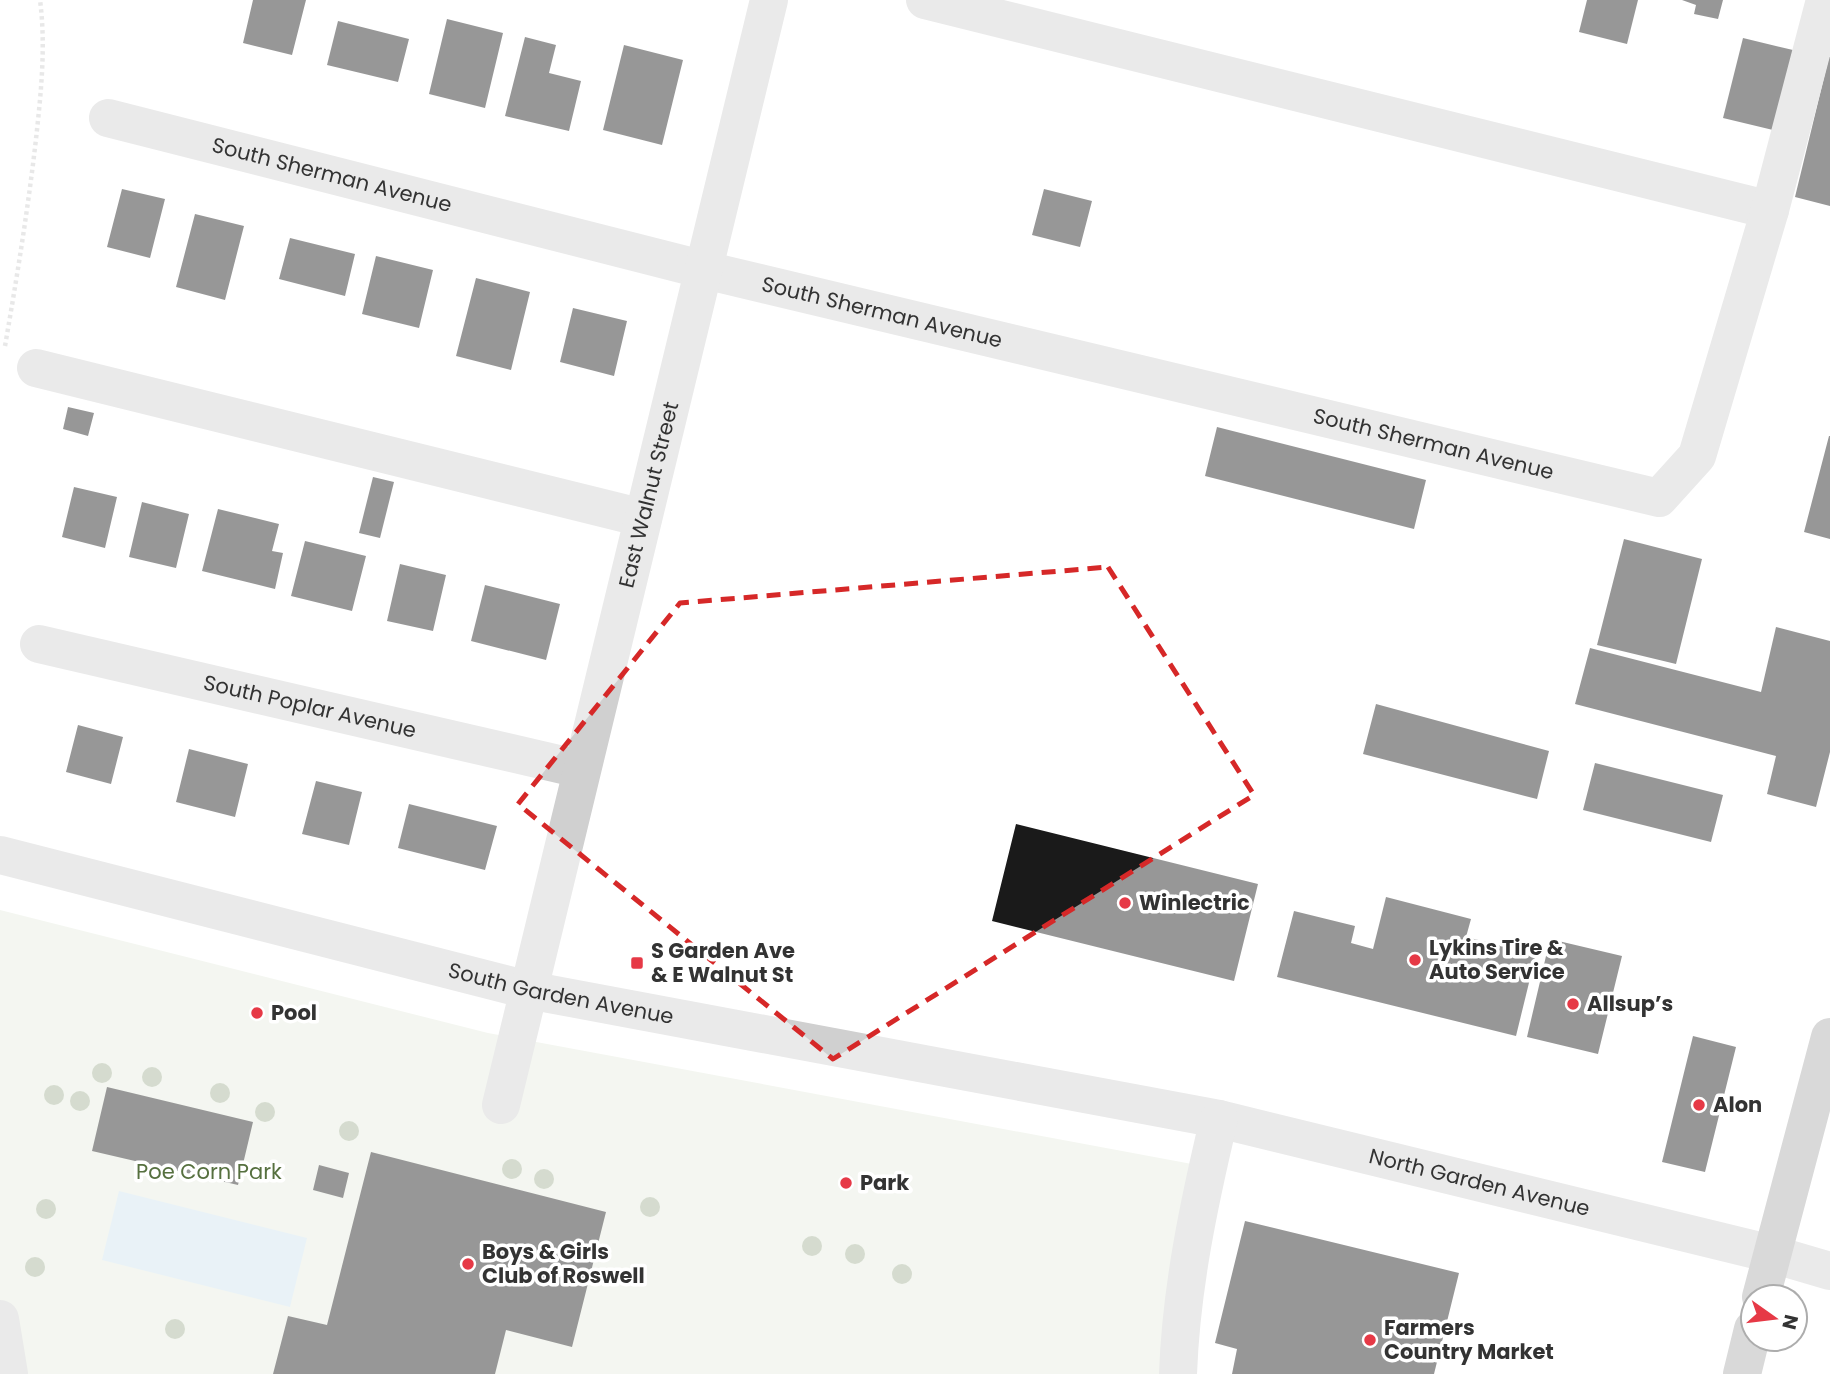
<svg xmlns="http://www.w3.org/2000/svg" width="1830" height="1374" font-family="Poppins,sans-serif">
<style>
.green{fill:#e6ecdf}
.water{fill:#cfe2ee}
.building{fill:#1a1a1a}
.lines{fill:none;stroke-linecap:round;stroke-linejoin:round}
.path{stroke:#cdcdcd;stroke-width:4.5;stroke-dasharray:3.5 3.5;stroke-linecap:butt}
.minor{stroke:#d0d0d0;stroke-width:38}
.major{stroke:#ababab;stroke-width:38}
.tree{fill:#a2b095}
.marked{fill:none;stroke:#d62828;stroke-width:5;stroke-dasharray:14 9;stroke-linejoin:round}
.poi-dot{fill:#e63946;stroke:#fff;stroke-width:2.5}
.labels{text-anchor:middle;stroke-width:7;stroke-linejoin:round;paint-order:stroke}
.street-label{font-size:21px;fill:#333;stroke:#fff}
.poi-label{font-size:21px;font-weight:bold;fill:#333;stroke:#fff;text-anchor:start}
.park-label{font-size:21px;fill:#56703f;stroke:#fff}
</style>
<rect width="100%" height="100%" fill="#fff"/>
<!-- green -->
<path class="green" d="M0,910l488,123 720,134 -30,207h-1178z"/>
<!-- water -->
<path class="water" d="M119,1191l188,47 -17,69 -188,-47z"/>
<!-- building -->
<path class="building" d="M253,0h53l-14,55 -49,-12z
M1587,0h51l-11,44 -48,-12z
M1682,0h41l-5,19 -24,-5 2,-9z
M447,19l56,14 -18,75 -56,-14z
M338,21l71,18 -11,43 -71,-17z
M525,37l31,8 -7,28 32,8 -12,50 -64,-15z
M1743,38l50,12 -20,80 -50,-12z
M624,45l59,15 -21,85 -59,-15z
M1829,57h1v149l-35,-9z
M122,189l43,10 -15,59 -43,-11z
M1044,189l48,12 -12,46 -48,-12z
M195,214l49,12 -19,74 -49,-13z
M290,238l65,16 -10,42 -66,-17z
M376,256l57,14 -14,58 -57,-14z
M476,278l54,14 -19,78 -55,-14z
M573,308l54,13 -13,55 -54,-14z
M68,407l26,6 -6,23 -25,-7z
M1217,427l209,53 -12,49 -209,-53z
M1829,436h1v103l-26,-7z
M373,477l21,5 -14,56 -21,-5z
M74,487l43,10 -12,51 -43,-11z
M142,502l47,12 -13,54 -47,-11z
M218,509l61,15 -7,27 11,2 -8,36 -73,-18z
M1624,539l78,20 -26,105 -79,-19z
M305,541l61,15 -14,55 -61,-15z
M400,564l46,11 -13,56 -46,-10z
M485,585l75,19 -14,56 -75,-19z
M1776,627l54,14v111l-14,55 -49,-13 9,-38 -201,-52 15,-56 171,44z
M1376,704l173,47 -12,48 -174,-45z
M78,725l45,12 -12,47 -45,-12z
M189,749l59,15 -13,53 -59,-15z
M1595,763l128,32 -12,47 -128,-32z
M316,781l46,11 -13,53 -47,-11z
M409,804l88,22 -12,44 -87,-22z
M1016,824l242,60 -24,97 -242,-60z
M1386,897l85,22 -5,18 70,17 -20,82 -239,-59 17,-66 61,15 -4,17 22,6z
M1550,939l72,17 -24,98 -71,-17z
M1693,1036l43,11 -31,125 -43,-10z
M107,1087l146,35 -15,63 -146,-34z
M371,1152l235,60 -34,135 -66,-17 -11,44h-222l15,-58 39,9z
M319,1165l30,8 -6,25 -30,-8z
M1245,1221l214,52 -25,101h-202l5,-25 -22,-6z"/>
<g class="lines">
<!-- path -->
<path class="path" d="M5,346c12,-69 23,-137 31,-207 5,-46 10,-93 4,-139"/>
<!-- minor -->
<g class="minor">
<path d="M925,0l845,210"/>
<path id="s1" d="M108,118l597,152 954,228 38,-42 73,-246 55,-210"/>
<path d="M36,368l607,150"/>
<path id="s2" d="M39,644l541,125"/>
<path id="s3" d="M0,855l528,135 691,129 553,135 58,17"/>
<path id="s4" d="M501,1105c86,-369 181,-736 268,-1105"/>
<path d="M0,1319l9,55"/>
<path d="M1178,1374c3,-86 21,-171 41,-255"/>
</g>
<!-- major -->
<path class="major" d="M1761,1297l69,-260
M1742,1374l11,-45"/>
</g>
<!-- trees -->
<g class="tree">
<circle cx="102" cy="1073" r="10"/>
<circle cx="152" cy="1077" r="10"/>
<circle cx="220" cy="1093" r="10"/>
<circle cx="54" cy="1095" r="10"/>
<circle cx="80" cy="1101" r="10"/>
<circle cx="265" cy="1112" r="10"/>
<circle cx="349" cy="1131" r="10"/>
<circle cx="512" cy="1169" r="10"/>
<circle cx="544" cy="1179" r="10"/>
<circle cx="650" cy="1207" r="10"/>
<circle cx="46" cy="1209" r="10"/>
<circle cx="812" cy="1246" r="10"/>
<circle cx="855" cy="1254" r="10"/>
<circle cx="35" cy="1267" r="10"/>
<circle cx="902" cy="1274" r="10"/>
<circle cx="175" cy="1329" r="10"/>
</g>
<!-- marked area -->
<path d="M0 0H1830V1374H0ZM1108,567l146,228 -421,264 -315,-255 162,-201z" fill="#fff" fill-opacity=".55" fill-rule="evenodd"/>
<path class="marked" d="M1108,567l146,228 -421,264 -315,-255 162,-201z"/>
<!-- markers -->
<g class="poi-dot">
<circle cx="1125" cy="903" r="7"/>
<circle cx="1415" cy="960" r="7"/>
<rect x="630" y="956" width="14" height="14" rx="3.5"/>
<circle cx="1573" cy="1004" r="7"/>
<circle cx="257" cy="1013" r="7"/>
<circle cx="1699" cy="1105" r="7"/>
<circle cx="846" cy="1183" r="7"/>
<circle cx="468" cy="1264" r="7"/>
<circle cx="1370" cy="1340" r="7"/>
</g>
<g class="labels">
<!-- street labels -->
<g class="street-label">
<text dy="7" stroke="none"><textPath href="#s1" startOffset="231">South Sherman Avenue</textPath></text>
<text dy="7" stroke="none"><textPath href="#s1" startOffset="798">South Sherman Avenue</textPath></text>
<text dy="7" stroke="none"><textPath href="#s1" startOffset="1365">South Sherman Avenue</textPath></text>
<text dy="7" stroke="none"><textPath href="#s4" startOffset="628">East Walnut Street</textPath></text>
<text dy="7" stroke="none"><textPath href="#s2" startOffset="278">South Poplar Avenue</textPath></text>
<text dy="7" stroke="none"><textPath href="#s3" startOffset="578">South Garden Avenue</textPath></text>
<text dy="7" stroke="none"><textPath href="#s3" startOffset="1516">North Garden Avenue</textPath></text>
</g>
<!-- poi labels -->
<g class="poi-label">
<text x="1139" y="910">Winlectric</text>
<text x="1429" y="955">Lykins Tire &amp;<tspan x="1429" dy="24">Auto Service</tspan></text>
<text x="651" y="958">S Garden Ave<tspan x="651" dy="24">&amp; E Walnut St</tspan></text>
<text x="1587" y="1011">Allsup’s</text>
<text x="271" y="1020">Pool</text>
<text x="1713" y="1112">Alon</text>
<text x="860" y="1190">Park</text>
<text x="482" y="1259">Boys &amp; Girls<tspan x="482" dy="24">Club of Roswell</tspan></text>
<text x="1384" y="1335">Farmers<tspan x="1384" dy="24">Country Market</tspan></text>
</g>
<!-- park labels -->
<g class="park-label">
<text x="209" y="1179">Poe Corn Park</text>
</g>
</g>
<!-- north arrow -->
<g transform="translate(1774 1318) rotate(104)"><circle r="33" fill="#ffffff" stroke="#adadad" stroke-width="2"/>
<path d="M0-5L12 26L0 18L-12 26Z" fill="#e63946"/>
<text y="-10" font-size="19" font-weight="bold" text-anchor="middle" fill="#333333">N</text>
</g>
</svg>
